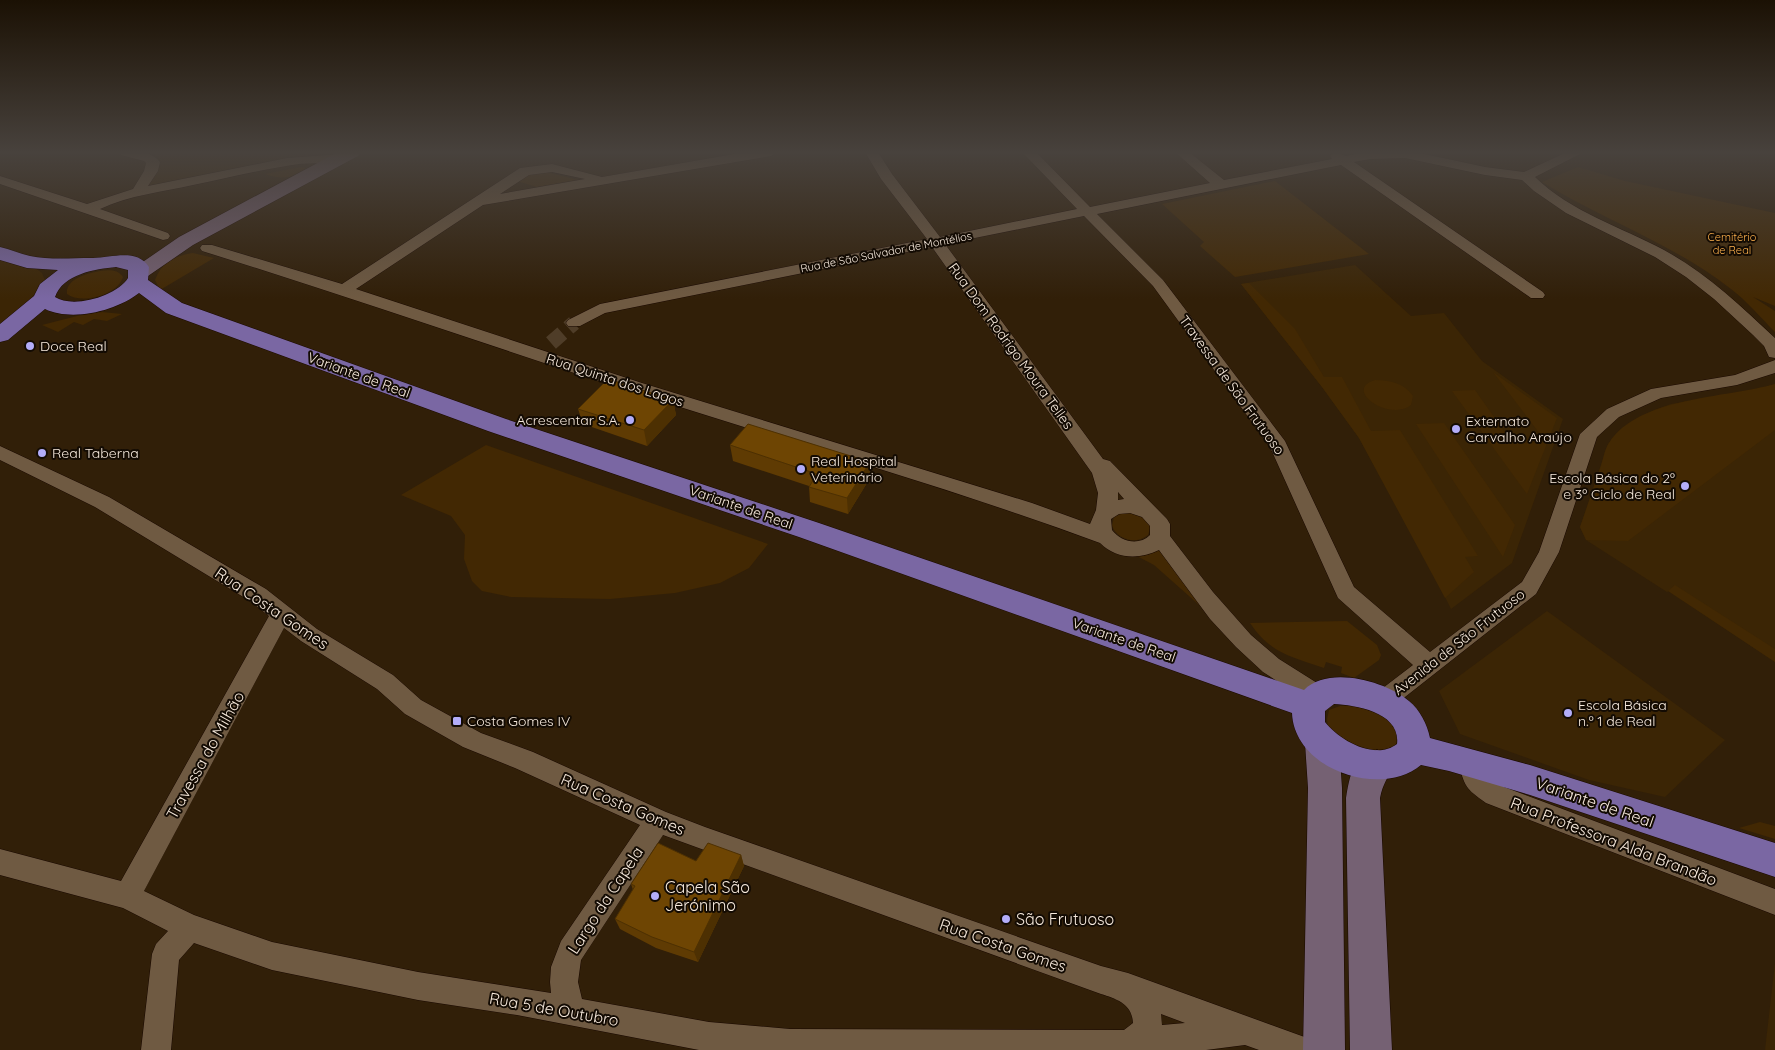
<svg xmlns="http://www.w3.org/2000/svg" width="1775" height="1050" font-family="Quicksand,sans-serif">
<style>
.built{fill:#3b2505}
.green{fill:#422803}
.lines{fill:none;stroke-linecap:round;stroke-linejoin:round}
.street-tunnel{stroke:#4f3d28;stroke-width:15;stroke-dasharray:15 8;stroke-linecap:butt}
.street-casing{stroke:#190800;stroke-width:1}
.secondary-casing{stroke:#190800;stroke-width:1}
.primary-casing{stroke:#190800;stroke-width:1}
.street{fill:#6f5a42;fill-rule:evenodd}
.secondary{fill:#756173;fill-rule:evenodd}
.primary{fill:#7a67a3;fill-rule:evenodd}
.wall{fill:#5f3b03}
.shaded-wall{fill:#4d3002}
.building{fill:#6e4503;stroke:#4d3002}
.poi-dot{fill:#b3adf9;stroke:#130b03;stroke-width:2}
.labels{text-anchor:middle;stroke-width:4;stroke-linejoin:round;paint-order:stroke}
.far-park-label{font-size:11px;fill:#fdb14d;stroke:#130b03}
.far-street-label{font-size:11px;fill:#f6e9dc;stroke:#130b03}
.poi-label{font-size:14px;fill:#f6e9dc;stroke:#130b03;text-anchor:start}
.street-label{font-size:14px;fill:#f6e9dc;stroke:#130b03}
.near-street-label{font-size:16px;fill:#f6e9dc;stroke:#130b03}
.near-poi-label{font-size:16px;fill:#f6e9dc;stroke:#130b03;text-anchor:start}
</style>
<rect width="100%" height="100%" fill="#311f08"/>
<!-- built -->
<path class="built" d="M155,152h197l-215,41 12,-35z
M0,253l27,9 15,11 6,15 -48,47z
M1355,265l56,51 33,-3 38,48 81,58 -51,144 -61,46 -21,-42 -71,-129 -37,-51 -81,-103z
M1775,384v278l-106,-71 -2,1 -81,-52 -6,-13 28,-83 14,-15 32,-19 17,-6 81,-13z
M1547,611l178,129 -60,57 -76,-17 -129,-46 -21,-43z
M1775,963v87h-10z"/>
<!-- green -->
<path class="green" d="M301,167l8,2c-15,9 -28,11 -44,5z
M1578,167l47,14 150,32v93l-22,-9 22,14v21c-14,-14 -28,-31 -44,-43 -57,-45 -128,-69 -189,-107z
M546,172l32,8 -41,7 -17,-5v-4l7,-4z
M1275,181l94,73 -134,23 -35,-31 4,-4 -42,-38z
M193,253l21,5 -54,32 -5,-10c7,-18 19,-24 38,-27z
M100,271c8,-1 18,-2 23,6 -5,18 -42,28 -56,17 -2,-15 21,-21 33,-23z
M1249,283l46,46 29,48h18l29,54 29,-1 78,126 -13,1 9,15 -29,26 -86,-160 -37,-51 -81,-103z
M102,312l20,2 -15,7 -13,-2 -11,6 -9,-3 -16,10 -16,-7 35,-9z
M1493,372l64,46 -30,76 -75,-103 23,-1 38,54 33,-2z
M1375,380c15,0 29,3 38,16l-2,9c-21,17 -69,-15 -36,-25z
M1775,384v46l-147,111 -42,-1 -6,-13c7,-19 13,-39 20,-58 3,-8 4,-19 9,-26 29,-46 117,-45 166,-59z
M1444,423l71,102 -12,32 -87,-133z
M486,445l282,99 -19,24 -29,15 -45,10 -65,6 -99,-2 -29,-6 -10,-10 -8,-22 1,-24 -14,-19 -50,-21z
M1125,512c12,0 19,5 26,14l-3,9c-12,10 -30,5 -36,-9l2,-9z
M1159,550l48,62 -53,-47 -21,-11 12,1z
M1675,585l100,64v13l-107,-71z
M1347,621l30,24 4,10 -2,5 -25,18 -13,-5 1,-6 -16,-5 -2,6c-33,-12 -53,-14 -74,-45z
M1357,705l31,12 13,22 -8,14 -40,-4 -25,-21 -1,-9 2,-9 11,-4z
M1760,822l15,4v13l-36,-11z"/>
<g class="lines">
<!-- street-tunnel -->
<path class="street-tunnel" d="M551,343l23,-20"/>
<!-- street casing -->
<g class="street-casing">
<path id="street" d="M120,152c14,0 30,-3 40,10l-2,9 -10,15 139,-28 54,-4 7,4c-6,6 -39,5 -49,6 -36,5 -71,14 -106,21 -31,7 -63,10 -93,24l68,24 2,3 -2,3 -5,1 -163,-56v-8l87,28 46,-15 11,-18 2,-8 -2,-2 -23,-6z
M746,152h31l-6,4 -288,49 -127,84 286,94 390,120 58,21 6,-14 2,-17 -6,-20 -160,-226 -327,66 -25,13h-12l-2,-3 2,-3 32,-16 327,-65 -46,-60 -16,-27h13l14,22 48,63 137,-28 -55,-57h14l54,55 120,-24 -35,-31h14l35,28 108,-21 -2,-3 6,-4 10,4 18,-4h51l70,15 39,5 43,-20h17l-49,25c36,35 86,50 129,73 42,23 76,55 111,88v20l-6,-1 -5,-11 -11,-11 -39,-36 -28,-22 -31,-20 -89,-44 -32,-22 -12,-11 -37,-5 -80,-17 -35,1 -16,3 189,130 2,3 -2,3h-12l-190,-133 -244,49 66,66 122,161 69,146 76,65 92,-70 17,-30 41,-118 27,-25 44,-20 84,-14 40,-15v13l-38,12 -76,13 -42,19 -22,20 -38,115 -23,42 -145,114 -8,3 -8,-3 -4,-7 4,-7 38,-29 -75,-67 -68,-151 -117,-161 -69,-70 -139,28 158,215 7,2 57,58 3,5v12l43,56 38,43 28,24 46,29 4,7 -4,7 -8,3 -8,-3 -46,-30 -27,-25 -26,-28 -51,-69c-20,10 -43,9 -59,-7 -154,-57 -313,-101 -470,-152 -143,-46 -285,-96 -428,-140l-2,-3 2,-3h10l130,39 178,-116 32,-4 50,13zM552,172l33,7 -85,15 29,-19zM1118,492l6,7 -6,1zM1130,513l12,4 8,9v9c-11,11 -29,7 -38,-5l-1,-11 8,-5z
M0,446l109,51 157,92 51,40 76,46 28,25 60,33 52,19 133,60 39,15 396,139 27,7 171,62 11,4 4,11h-55l-14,-5 -39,5h-507l-182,-35 -99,-15 -146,-30 -78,-27 -15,17 -8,90h-30l11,-96 4,-10 12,-13 -45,-23 -123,-33v-26l121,32 148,-265 -19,-15 -155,-94 -95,-47zM284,628l17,13 76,48 28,25 58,33 52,21 125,57 -79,116 -10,26 -1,15 1,11 -133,-21 -146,-30 -78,-27 -50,-24zM663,835l438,159c16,5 31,10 32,29l-9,7 -334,-1 -81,-7 -127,-23 -4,-17 3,-22zM1161,1014l24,9 -23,2z
M1470,751l9,3 7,21 18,12 271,102v26l-289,-112c-21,-15 -21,-16 -28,-41l3,-8z"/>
</g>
<!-- secondary casing -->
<g class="secondary-casing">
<path id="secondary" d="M338,152h23l-3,4 -165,89 -45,31 -7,2 -7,-2 -3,-4 3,-4 45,-31z
M1322,728l12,5 5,10 3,45 3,262h-42l5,-262 -3,-45 5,-10z
M1377,750l12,4 5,11c-6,13 -11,18 -14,33l12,252h-42l-4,-252c4,-24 6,-39 31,-48z"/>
</g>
<!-- primary casing -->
<g class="primary-casing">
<path id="primary" d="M0,247c10,2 20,7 30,9 19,4 42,2 61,2 18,1 45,-11 58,9l-1,13 34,23 324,116 313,104 485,167c24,-25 82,-9 105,11 11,9 18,23 21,37l100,27 245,78v34l-245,-82 -81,-24 -28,-6c-41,34 -127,4 -129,-52l-493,-176 -311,-106 -322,-118 -27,-20c-23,18 -67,29 -94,16l-37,31 -8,2v-18l34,-28 6,-12 18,-14 -31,-2 -27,-8zM116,267l12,3v8c-11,18 -55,31 -73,19 8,-23 40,-28 61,-30zM1334,704c23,1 67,9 63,40 -22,17 -58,-4 -72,-22v-11z"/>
</g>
<!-- street -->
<use href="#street" class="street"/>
<!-- secondary -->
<use href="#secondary" class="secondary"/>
<!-- primary -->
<use href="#primary" class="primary"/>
</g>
<!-- wall -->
<path class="wall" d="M673,400l3,15 -29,31 -64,-22 -5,-15z
M730,445l140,17v16l-22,36 -38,-12 -1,-16 -76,-25z
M741,855l3,11 -46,96 -42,-14 -36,-19 -5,-10 18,-29 -2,-6 65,-23z"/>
<!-- shaded-wall -->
<path class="shaded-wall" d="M673,400l3,15 -29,31 -3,-16z
M870,462v16l-22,36 -1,-16z
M741,855l3,11 -46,96 -4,-10z"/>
<!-- building -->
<path class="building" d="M608,379l65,21 -29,30 -66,-21z
M748,424l122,38 -23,36 -38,-11 8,-13 -87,-29z
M658,843l38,18 12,-18 33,12 -47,97 -42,-15 -37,-18 20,-33 -4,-2z"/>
<!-- sky -->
<linearGradient id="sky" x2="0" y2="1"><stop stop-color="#1b1104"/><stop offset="0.51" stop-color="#48423d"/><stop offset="1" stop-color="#48423d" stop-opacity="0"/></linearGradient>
<rect width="1775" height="299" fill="url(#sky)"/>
<!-- markers -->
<g class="poi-dot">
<circle cx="30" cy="346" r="5"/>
<circle cx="630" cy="420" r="5"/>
<circle cx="1456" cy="429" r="5"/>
<circle cx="42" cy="453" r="5"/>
<circle cx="801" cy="469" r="5"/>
<circle cx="1685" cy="486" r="5"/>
<circle cx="1568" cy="713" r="5"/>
<rect x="452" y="716" width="10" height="10" rx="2.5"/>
<circle cx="655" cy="896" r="5"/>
<circle cx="1006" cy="919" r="5"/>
</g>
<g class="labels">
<!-- far-park labels -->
<g class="far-park-label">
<text x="1732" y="241">Cemitério<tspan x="1732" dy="13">de Real</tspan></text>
</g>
<!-- far-street labels -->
<g class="far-street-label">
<text transform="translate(886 252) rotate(-11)" y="4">Rua de São Salvador de Montélios</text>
</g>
<!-- poi labels -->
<g class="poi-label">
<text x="40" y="351">Doce Real</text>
<text x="620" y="425" text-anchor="end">Acrescentar S.A.</text>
<text x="1466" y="426">Externato<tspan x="1466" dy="16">Carvalho Araújo</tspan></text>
<text x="52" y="458">Real Taberna</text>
<text x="811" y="466">Real Hospital<tspan x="811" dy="16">Veterinário</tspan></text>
<text x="1675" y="483" text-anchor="end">Escola Básica do 2º<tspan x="1675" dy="16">e 3º Ciclo de Real</tspan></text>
<text x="1578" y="710">Escola Básica<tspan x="1578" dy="16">n.º 1 de Real</tspan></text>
<text x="467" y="726">Costa Gomes IV</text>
</g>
<!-- street labels -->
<g class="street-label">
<text transform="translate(1011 346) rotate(54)" y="5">Rua Dom Rodrigo Moura Telles</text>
<text transform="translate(359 375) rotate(20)" y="5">Variante de Real</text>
<text transform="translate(615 380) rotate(18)" y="5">Rua Quinta dos Lagos</text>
<text transform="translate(1232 385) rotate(54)" y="5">Travessa de São Frutuoso</text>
<text transform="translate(741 507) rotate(19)" y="5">Variante de Real</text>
<text transform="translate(1124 640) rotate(19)" y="5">Variante de Real</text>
<text transform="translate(1459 642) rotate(-38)" y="5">Avenida de São Frutuoso</text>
</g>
<!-- near-street labels -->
<g class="near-street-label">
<text transform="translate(272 608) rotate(34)" y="6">Rua Costa Gomes</text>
<text transform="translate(205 755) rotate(-61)" y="6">Travessa do Milhão</text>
<text transform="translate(1595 802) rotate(19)" y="6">Variante de Real</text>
<text transform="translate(623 804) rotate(23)" y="6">Rua Costa Gomes</text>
<text transform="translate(1614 841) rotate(21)" y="6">Rua Professora Alda Brandão</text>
<text transform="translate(605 900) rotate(-57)" y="6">Largo da Capela</text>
<text transform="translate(1003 945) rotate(19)" y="6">Rua Costa Gomes</text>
<text transform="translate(554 1009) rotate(10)" y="6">Rua 5 de Outubro</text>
</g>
<!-- near-poi labels -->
<g class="near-poi-label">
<text x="665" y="893">Capela São<tspan x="665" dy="18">Jerónimo</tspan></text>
<text x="1016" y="925">São Frutuoso</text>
</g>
</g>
</svg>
